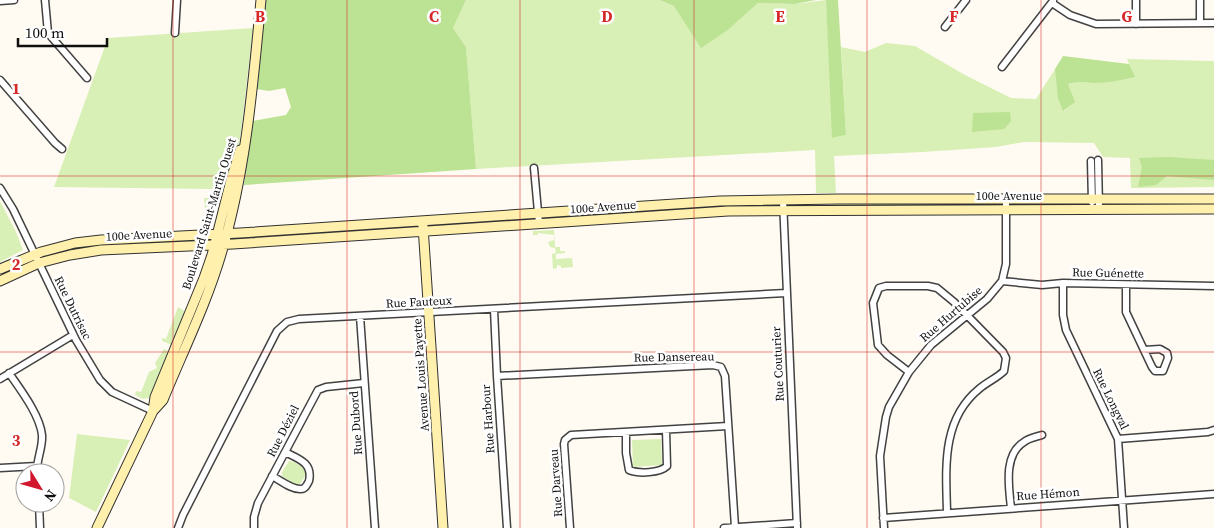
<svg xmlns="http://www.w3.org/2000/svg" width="1214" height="528" font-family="'Source Serif 4',serif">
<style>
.green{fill:#d8efb6}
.forest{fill:#bce293}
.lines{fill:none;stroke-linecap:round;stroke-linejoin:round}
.street-casing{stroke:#424242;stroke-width:9}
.secondary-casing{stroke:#313131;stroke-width:11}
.street{stroke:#fff;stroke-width:6}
.secondary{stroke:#fff0ad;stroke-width:9}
.grid{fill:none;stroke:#d62828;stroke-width:1;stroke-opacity:0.55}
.labels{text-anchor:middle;stroke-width:5;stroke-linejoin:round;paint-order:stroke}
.street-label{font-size:12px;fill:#0f0f0f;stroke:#fff}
.grid-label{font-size:16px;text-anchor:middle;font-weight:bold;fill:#d62828;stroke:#fff;stroke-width:5;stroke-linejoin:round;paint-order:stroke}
</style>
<rect width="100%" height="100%" fill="#fffbf2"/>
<!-- green -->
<path class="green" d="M466,0h193l70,29 29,-26 37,1 31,-4 7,138 13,-3 -5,-88 24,5 21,-9 29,3 50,29 46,23 25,1 19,-30 9,42 10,-9 -6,-18 11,-3 14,2 41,-6 -7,-18 87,2v126l-83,1 -1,-30 -27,-1 -9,-14 -70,-1 -28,5 -73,5 -89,4 2,37h-20l-1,-43 -339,19 -10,-122 -13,-19z
M253,28l-12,104 -3,15 -17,40 -11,2 -156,-2 54,-149z
M204,198h13l-6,25 -9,2 4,-8z
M0,201l16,31 7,18 -23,12z
M847,202h150v4l-178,1z
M1107,202h107v4h-107z
M729,203h45v4l-225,12v-3z
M409,225l1,4 -119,7 25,-5z
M554,230l1,17h5v4h5v2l-9,1v5l16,-1 1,9 -12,1v-2l-4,-1v3l-4,1 -1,-15 4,-1 -1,-5 -5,-1 -2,-5 6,-2v-5l-16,-2v2h-5v-4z
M178,307l8,5 -14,33 -10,-4v-3l4,1z
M164,349l5,2 -20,47 -6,1 -8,-4 1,-4 5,1 8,-20 8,-4 -2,-5z
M77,434l53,6 -34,72 -27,-14z
M661,439l1,26 -29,2 -1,-27z
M289,461l5,1 12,7 1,4 -7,11h-6l-12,-8v-4z"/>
<!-- forest -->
<path class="forest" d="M265,0h201l-13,28 13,19 10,122 -232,16 9,-64 33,-6 5,-8 -6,-19 -16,3 -13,-2z
M659,0h157l-21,4 -37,-1 -29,26 -28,19 -27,-42z
M826,0h12l8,135 -14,3z
M1063,56l66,8 6,13c-14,3 -28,6 -42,6 -9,-1 -15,-2 -25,1l7,18 -12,9 -5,-13 -3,-29z
M1010,112l1,9 -7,8 -32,3 1,-19z
M1168,157l46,3v20l-47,-4 -11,9 -18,2 4,-20 -3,-9z"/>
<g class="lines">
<!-- street casing -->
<g class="street-casing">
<path id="street" d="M45,0l3,33 39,45
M1200,0v23
M0,1l14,-1
M1052,3l18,12 26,9 118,-1
M1136,24v-24
M945,27l21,-27
M175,33l2,-33
M1002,67l51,-66
M0,80l55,63 7,6
M1098,160l1,49
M1091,161l1,41
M534,168l5,55
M0,188l13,21 63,131 24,40 12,12 41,19
M783,200l14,328
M1002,281l40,4 21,-2 151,3
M1063,283v32l3,15 52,109 6,89
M1126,285v27l26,55 3,4h8l5,-13 -1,-5 -7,-4 -16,1
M494,309l3,67 10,152
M360,316l15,212
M909,372l-22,-17 -9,-10 -5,-42 6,-15 7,-2h42l9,2 17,14 49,50 3,6 -2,13c-7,7 -17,11 -25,18 -38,31 -33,80 -32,123
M9,373c11,16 31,42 33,62 1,13 -6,25 -5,38
M497,376l216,-11 8,2 4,9 10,151
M0,379l73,-44
M626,432v21l3,17c10,4 31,3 38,-4l-1,-36
M1118,439l90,-7 6,-2
M0,468l37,-2
M272,476c8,4 20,14 29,13 4,0 6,-4 8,-8 4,-18 -10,-22 -24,-29
M39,503l1,25
M1011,508c-2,-21 -8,-53 13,-66 5,-4 12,-5 18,-7
M883,518l331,-24
M178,528l5,-13 94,-184 10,-9 12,-3 487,-26
M254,528v-11l4,-14 60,-113 8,-3 38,-4
M570,528l-6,-84 1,-4 6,-5 157,-9
M724,528l73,-5
M884,528l-4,-72 6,-39 3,-10 20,-35 22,-27 56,-46 15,-18 4,-17v-65"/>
</g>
<!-- secondary casing -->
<g class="secondary-casing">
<path id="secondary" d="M423,226l20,302
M0,269l41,-17 34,-9 26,-3 139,-7 480,-32 119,-2h375
M0,281l39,-18 31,-8 31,-5 132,-6 495,-33 486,-2
M153,411l2,-14 49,-119 8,-23 19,-75 9,-30
M97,528l56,-117 10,-11c20,-49 44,-97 59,-149 24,-81 31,-167 39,-251"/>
</g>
<!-- street -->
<use href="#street" class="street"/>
<!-- secondary -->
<use href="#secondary" class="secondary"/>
</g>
<!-- grid -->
<path class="grid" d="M173,0v528M347,0v528M520,0v528M694,0v528M867,0v528M1041,0v528M0,176h1214M0,352h1214"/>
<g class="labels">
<!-- street labels -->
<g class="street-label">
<text x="1009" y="200">100e Avenue</text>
<text transform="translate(603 207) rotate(-4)" y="4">100e Avenue</text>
<text transform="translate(209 214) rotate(-73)" y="4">Boulevard Saint-Martin Ouest</text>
<text transform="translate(139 235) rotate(-3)" y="4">100e Avenue</text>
<text transform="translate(1108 273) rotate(1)" y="4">Rue Guénette</text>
<text transform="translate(419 302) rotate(-3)" y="4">Rue Fauteux</text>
<text transform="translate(73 308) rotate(64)" y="4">Rue Dutrisac</text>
<text transform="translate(951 314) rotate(-41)" y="4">Rue Hurtubise</text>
<text transform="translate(674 357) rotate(-1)" y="4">Rue Dansereau</text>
<text transform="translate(778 364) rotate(-93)" y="4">Rue Couturier</text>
<text transform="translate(421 375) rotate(-94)" y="4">Avenue Louis Payette</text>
<text transform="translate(1111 399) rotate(64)" y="4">Rue Longval</text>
<text transform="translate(488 419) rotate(-94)" y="4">Rue Harbour</text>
<text transform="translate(356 423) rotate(-94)" y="4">Rue Dubord</text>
<text transform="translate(283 431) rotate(-63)" y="4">Rue Déziel</text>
<text transform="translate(556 483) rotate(-94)" y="4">Rue Darveau</text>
<text transform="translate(1048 494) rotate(-4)" y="4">Rue Hémon</text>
</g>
</g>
<g class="grid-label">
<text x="260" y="22">B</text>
<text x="434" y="22">C</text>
<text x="607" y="22">D</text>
<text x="780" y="22">E</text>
<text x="954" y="22">F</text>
<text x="1127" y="22">G</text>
<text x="16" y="94">1</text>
<text x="16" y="270">2</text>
<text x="16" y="446">3</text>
</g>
<!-- north arrow -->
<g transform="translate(40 488) rotate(127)"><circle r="24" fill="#ffffff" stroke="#9f9f9f"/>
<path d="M0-4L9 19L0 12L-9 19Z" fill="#d1162d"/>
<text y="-8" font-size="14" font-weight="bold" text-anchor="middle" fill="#0f0f0f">N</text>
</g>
<!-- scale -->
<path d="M18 38v8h89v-8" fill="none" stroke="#0f0f0f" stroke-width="2.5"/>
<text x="25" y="38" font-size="15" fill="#0f0f0f" stroke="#ffffff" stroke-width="4" paint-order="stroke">100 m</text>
</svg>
